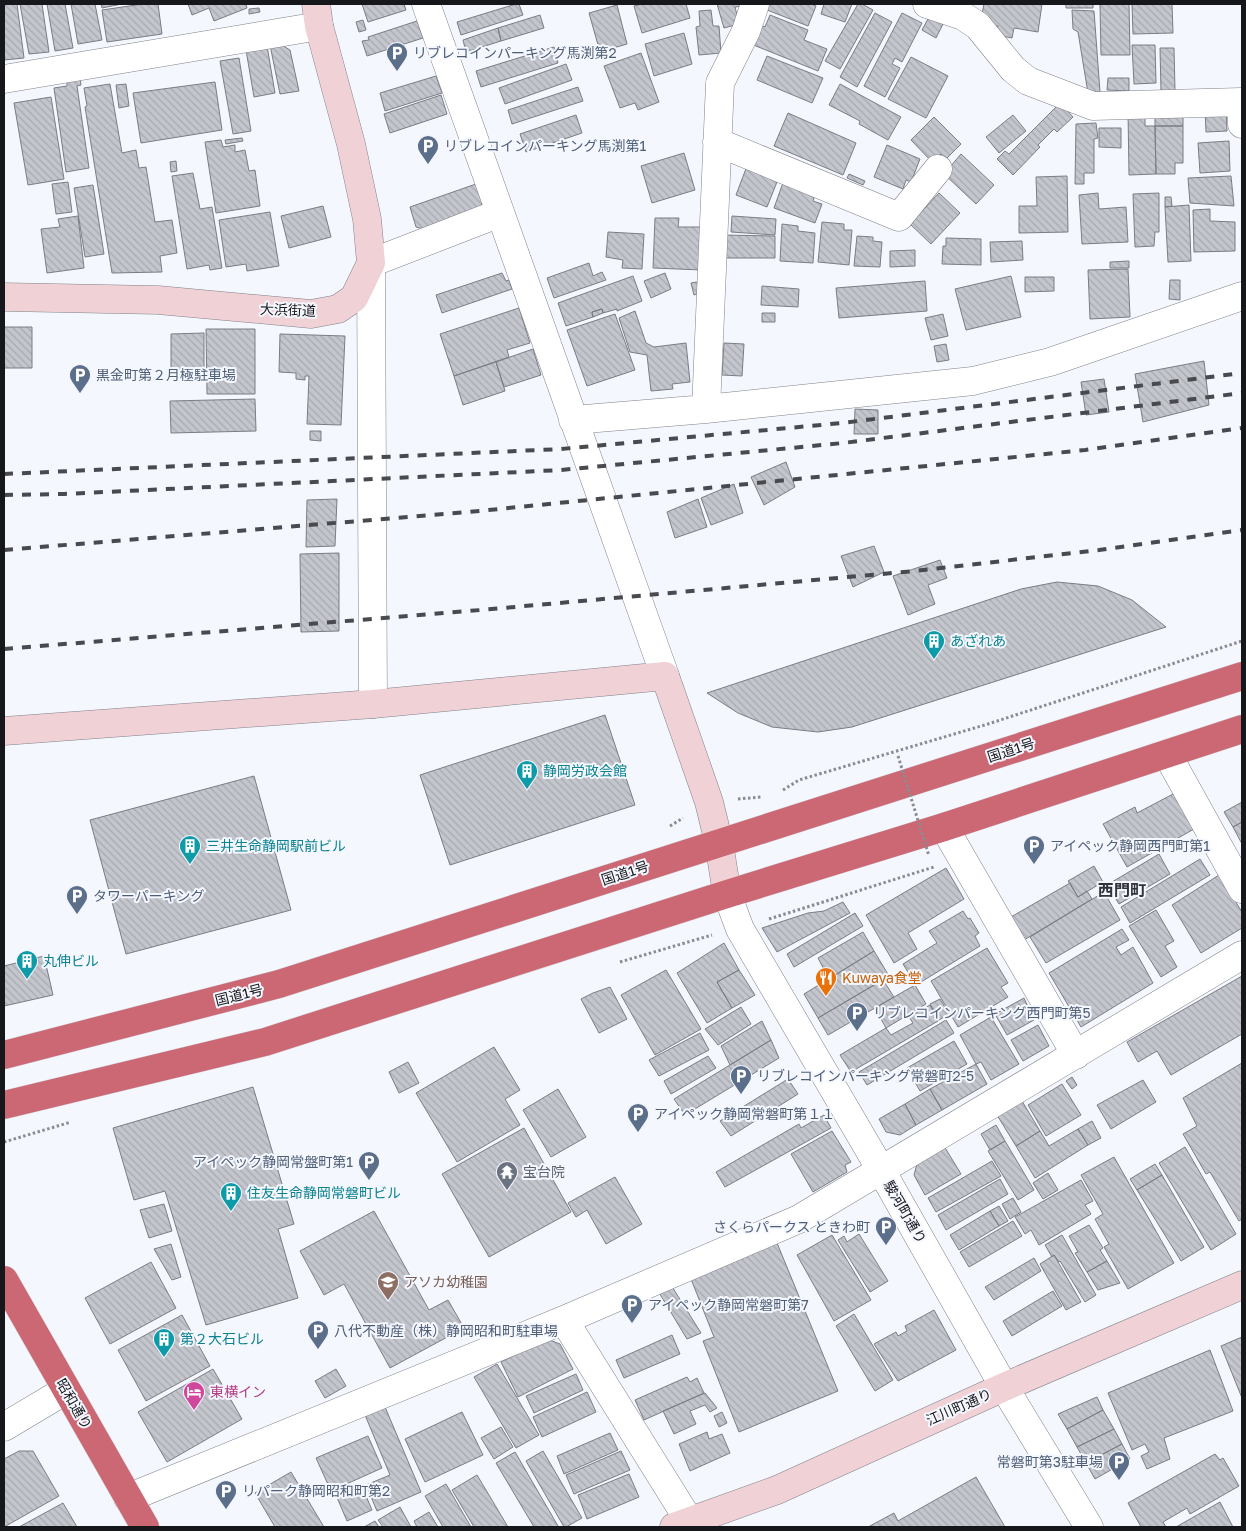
<svg xmlns="http://www.w3.org/2000/svg" width="1246" height="1531" font-family="'Golos Text','Noto Sans JP',sans-serif">
<style>
.building{fill:url(#building-back-hatch);stroke:#7b7d84}
.lines{fill:none;stroke-linecap:round;stroke-linejoin:round}
.street-casing{stroke:#808289;stroke-width:29}
.secondary-casing{stroke:#808289;stroke-width:29}
.highway-casing{stroke:#d5d5d6;stroke-width:29}
.path{stroke:#8a8c91;stroke-width:3;stroke-dasharray:2.5 2.5;stroke-linecap:butt}
.street{stroke:#fff;stroke-width:28}
.secondary{stroke:#f0d1d5;stroke-width:28}
.highway{stroke:#cc6774;stroke-width:28}
.rail{stroke:#494a4e;stroke-width:4;stroke-dasharray:9 9;stroke-linecap:butt}
.path-bridge{stroke:#8a8c91;stroke-width:3;stroke-dasharray:2.5 2.5;stroke-linecap:butt}
.labels{text-anchor:middle;stroke-width:4;stroke-linejoin:round;paint-order:stroke}
.service-label{font-size:14px;fill:#4e5e75;stroke:#f5f7ff;text-anchor:start}
.street-label{font-size:14px;fill:#16171a;stroke:#f5f7ff}
.culture-label{font-size:14px;fill:#0d838f;stroke:#f5f7ff;text-anchor:start}
.food-label{font-size:14px;fill:#c56008;stroke:#f5f7ff;text-anchor:start}
.worship-label{font-size:14px;fill:#5b616d;stroke:#f5f7ff;text-anchor:start}
.education-label{font-size:14px;fill:#785e54;stroke:#f5f7ff;text-anchor:start}
.hotel-label{font-size:14px;fill:#b23c85;stroke:#f5f7ff;text-anchor:start}
.quarter-label{font-size:16px;font-weight:bold;fill:#313339;stroke:#f5f7ff}
</style>
<defs>
<pattern id="building-back-hatch" width="6" height="6" patternUnits="userSpaceOnUse" patternTransform="scale(1.25)"><rect width="6" height="6" fill="#c4c6ce"/><path d="M-1 5l2 2M0 0l6 6M5-1l2 2" fill="none" stroke="#a8a9b0"/></pattern>
</defs>
<rect width="100%" height="100%" fill="#f5f7ff"/>
<!-- building -->
<path class="building" d="M4,4h13l7,54 -20,2z
M20,4h22l7,48 -20,2z
M47,4h18l8,44 -18,3z
M71,4h24l7,36 -24,4z
M101,4h21l-20,4z
M143,4h15l4,30 -55,8 -5,-32z
M188,4h58l1,4 -33,13 -5,-13 -17,7z
M362,4h42l2,6 -38,12z
M516,4h3l4,11 -62,20 -4,-13z
M642,4h44l4,14 -48,15 -8,-27z
M717,4h26v2l-8,1 3,12 -4,1 1,5 -11,3z
M764,4h47l5,2 -8,20 -46,-18z
M824,4h28l-7,18 -24,-8z
M858,4h4l11,6 -33,59 -15,-8z
M984,4h58l-4,28 -24,-4 -2,10 -16,-3 2,-9 -18,-2z
M1066,4h27v4h-27z
M1100,4h29l1,51h-29z
M1132,4h40l1,29 -40,1z
M617,5l10,39 -27,8 -11,-39z
M259,8l1,4 -11,2v-5z
M711,10l2,16h6l2,27 -22,2 -3,-28 4,-1 -1,-15z
M1072,10l22,1 6,81 -12,1 -10,-61 -5,-3z
M875,13l17,9 -35,65 -17,-10z
M902,13l20,10 -20,39 -7,-4 -3,6 8,4 -15,29 -21,-11z
M540,15l4,13 -43,13 -3,-13z
M770,15l38,15 -4,10 23,9 -9,22 -67,-27 8,-20 6,3z
M929,17l14,7 -7,14 -14,-8z
M363,20l3,10 -7,2 -3,-10z
M417,21l6,17 -56,18 -5,-15 7,-1 -1,-3z
M498,28l3,13 -35,11 -3,-12z
M684,33l8,31 -38,12 -9,-32z
M280,44l10,6 9,41 -19,3 -10,-49z
M1132,45h23l1,38 -22,1z
M267,46l8,47 -21,4 -8,-47z
M554,47l4,16 -77,24 -5,-16z
M1160,48h14l1,43h-14z
M641,53l18,49 -21,8 -3,-7 -15,5 -16,-42z
M767,56l56,22 -11,25 -55,-23z
M911,57l37,19 -22,42 -38,-19z
M239,58l12,73 -18,3 -13,-73z
M566,64l6,16 -67,24 -6,-16z
M436,76l6,17 -57,18 -5,-18z
M80,78l1,7 -4,1 12,82 -23,4 -12,-84 13,-2v-6z
M1108,78h21v13l-22,-1z
M215,82l7,48 -81,13 -8,-50z
M110,84l12,69 14,-3 3,18 7,-1 9,55 17,-2 5,33 -17,3 2,16 -50,1 -27,-166 2,-1 -3,-18z
M126,84l3,22 -10,2 -3,-23z
M840,84l61,33 -13,23 -29,-16 1,-3 -31,-16z
M578,87l5,14 -71,23 -4,-14z
M441,95l6,19 -57,19 -6,-19z
M51,97l13,82 -36,6 -14,-82z
M1060,103l13,14 -16,15 -3,-3 -16,16 2,2 -27,28 -16,-16 8,-8 4,3z
M1226,107l1,24 -21,1 -1,-24z
M1145,111v15h10l1,48 -27,1 -1,-63z
M1183,111v15h-28v-14z
M788,113l68,30 -13,32 -69,-29z
M576,115l6,18 -56,19 -6,-18z
M1013,115l13,16 -27,22 -13,-16z
M934,117l27,27 -15,15 -5,-5 -9,8 -21,-22z
M1096,123l2,15 -4,1v34h-10v11h-9l1,-60z
M1155,126h28v37h-8v11h-19z
M1099,128h22v20l-22,-1z
M242,138l1,3 -17,3 -1,-4z
M221,140l2,7 12,-2v7l10,-2 4,21 6,-1 5,36 -44,7 -11,-71z
M1229,141l1,30 -30,2 -2,-30z
M887,145l33,14 -9,23 -5,-2 -3,9 -29,-12z
M684,153l11,37 -43,13 -11,-37z
M961,154l33,31 -18,19 -32,-30z
M176,161l1,10 -6,1 -1,-10z
M747,166l32,11 -12,30 -31,-12z
M193,173l7,36 12,-2 10,61 -12,2 -1,-5 -22,4 -15,-93z
M849,174l16,7 -2,4 -16,-7z
M1067,176l1,56 -49,1v-27h18l-1,-29z
M1231,176l3,30 -44,-3 -2,-25z
M784,180l32,12 -3,9 9,3 -7,19 -41,-15z
M68,182l4,30 -16,2 -4,-30z
M476,184l7,18 -6,10 -50,18 -11,-3 -6,-20z
M93,185l11,69 -19,3 -11,-69z
M939,193l21,20 -29,31 -21,-20z
M1098,193l1,16 27,-2 2,35 -46,2 -3,-49z
M1159,193v39h-4l-1,14 -19,1 -2,-53z
M1165,197h6l1,9 -7,1z
M1189,205l2,56 -23,1 -3,-55z
M323,206l8,31 -42,11 -8,-32z
M1210,209v12l25,1v29l-41,1 -1,-42z
M270,212l9,54 -32,5 -1,-7 -20,3 -7,-47z
M78,216l6,52 -37,5 -6,-44 19,-2 -2,-8z
M732,216l44,3 -1,16 -44,-3z
M655,218h24l-1,9h25l-1,43 -49,-2z
M822,222l22,2v6h8l-3,35 -31,-3z
M782,224l16,2v5l17,2 -2,30 -33,-2z
M608,232l36,2 -2,35 -20,-1 1,-8 -17,-3z
M722,235l53,1v22h-54z
M857,236l16,1v4l9,1 -2,25 -26,-1z
M946,238l35,1v26l-39,-1 1,-18h3z
M1022,241l1,19 -32,2 -1,-20z
M915,250v16l-25,1v-16z
M1129,261v7h-19v-6z
M589,263l4,13 9,-4 4,8 -52,18 -7,-20z
M1128,269l2,48 -40,2 -2,-49z
M502,273l4,8 3,-1 3,9 -70,24 -6,-18z
M665,273l6,16 -20,9 -7,-17z
M633,276l9,25 -25,10v-2l-14,4 -1,-4 -10,3 1,5 -27,9 -8,-23z
M1011,276l10,41 -55,13 -11,-41z
M1025,277h29v14l-29,1z
M1170,280h10v20l-11,-1z
M702,281v11l-8,3 -3,-12z
M925,281l2,30 -88,7 -3,-30z
M762,286l37,3 -1,18 -37,-2z
M519,308l11,35 -23,7 2,7 -55,19 -14,-42z
M602,309l1,4 -10,4 -1,-5z
M635,311l11,32 8,4 32,-4 4,39 -18,2 1,5 -22,2 -4,-36 -17,-3 -11,-34z
M762,313h13v9h-13z
M615,314l20,56 -48,16 -20,-56z
M943,314l5,22 -17,4 -6,-22z
M4,327h28v41h-28z
M206,329h49v65h-48z
M204,333v45h-33v-44z
M280,334l65,2 -4,89 -34,-1 2,-48h-4v4l-9,-1v-6l-17,-1z
M724,343l20,1 -2,32 -20,-1z
M946,344l3,16 -12,2 -3,-16z
M533,349l8,26 -37,12 -8,-25z
M1204,361l5,44 -66,17 -8,-48z
M496,362l9,29 -42,14 -9,-29z
M1104,379l5,33 -23,3 -5,-33z
M255,399l1,32 -85,2 -1,-32z
M855,409l23,1v24h-24z
M310,431h11v10l-11,-1z
M786,462l9,25 -31,18 -13,-28z
M734,484l9,29 -32,12 -10,-27z
M337,499l-2,47 -29,1 1,-47z
M698,499l9,28 -32,11 -8,-26z
M874,546l10,26 -31,15 -12,-31z
M339,553v78l-38,1 -1,-78z
M940,560l7,18 -19,7 7,19 -27,11 -15,-39z
M1057,582l41,4 34,14 34,27 -314,100 -34,5 -46,-5 -34,-14 -31,-20 314,-104z
M605,715l30,90 -185,60 -30,-90z
M254,776l37,134 -165,44 -36,-134z
M1175,793l19,36 -67,38 -24,-43 32,-17 2,6z
M1242,802v20l-9,5 -9,-15z
M1242,822v22l-9,-17z
M1159,854l11,20 -51,30 -12,-19z
M1200,859l10,16 -80,48 -9,-16z
M1094,866l9,16 -25,15 -10,-16z
M946,868l18,31 -56,34 9,16 -23,14 -28,-48z
M1219,875l23,37v16l-41,25 -29,-48z
M1070,883l8,14 9,-6 5,8 -68,41 -13,-23z
M1104,892l16,28 -74,43 -16,-26z
M843,902l7,11 -73,39 -15,-24 46,-15 16,-2z
M1156,910l18,31 -9,5 12,21 -16,10 -32,-51z
M963,911l5,8 2,-1 9,15 -4,3 5,10 -64,39 -13,-21 34,-21 -8,-12z
M855,913l8,13 -69,41 -7,-13z
M1122,929l7,11 -13,7 5,8 12,-8 20,36 -72,44 -32,-54z
M863,932l11,19 -45,28 -11,-21z
M724,943l15,27 -22,12 15,26 -25,15 -30,-50z
M987,948l21,35 -7,4 7,10 -50,30 -27,-46z
M874,951l15,25 -71,42 -14,-24z
M44,956l9,39 -49,11v-40z
M666,970l35,59 -46,26 -34,-60z
M739,970l16,25 -23,13 -15,-26z
M1242,976v58l-71,41 -14,-24 -19,11 -11,-20z
M883,980l11,17 -66,38 -10,-17z
M915,985l11,19 -40,24 -11,-20z
M610,987l17,32 -28,14 -18,-34 12,-6z
M1024,998l10,22 -27,15 -12,-21z
M940,999l9,15 -10,6 -9,-16z
M930,1005l8,16 -87,51 -11,-17 46,-27 5,7 22,-12 -4,-6z
M741,1007l10,17 -33,21 -13,-16z
M991,1017l28,47 -28,16 -10,-18 -5,2 -16,-29z
M946,1020l8,13 -87,52 -8,-13z
M762,1021l9,19 -41,25 -9,-19z
M1038,1025l11,21 -26,15 -12,-21z
M700,1033l9,17 -50,26 -10,-16z
M771,1040l8,18 -94,57 -11,-16z
M954,1041l13,23 -47,27 -13,-23z
M494,1047l26,43 -15,9 15,26 -63,37 -41,-69z
M708,1056l8,12 -45,26 -7,-13z
M408,1062l11,21 -20,10 -10,-21z
M1242,1063v156l-3,2 -29,-49 -4,2 -23,-40 14,-8 -14,-28z
M976,1064l11,20 -45,26 -12,-21z
M1072,1077l5,8 -5,4 -6,-8z
M788,1079l10,15 -67,42 -11,-15z
M1143,1080l13,22 -45,27 -14,-24z
M1062,1084l19,31 -35,21 -18,-31z
M253,1087l41,137 -16,5 20,69 -92,27 -41,-134 -31,9 -21,-72z
M558,1089l28,48 -35,20 -28,-47z
M930,1089l12,21 -26,15 -11,-21z
M1022,1101l18,30 -24,15 -19,-31z
M905,1104l11,21 -16,10 -14,-3 -7,-13z
M824,1115l7,13 -106,59 -9,-15 83,-48 2,4z
M1092,1121l9,17 -13,7 -10,-16z
M996,1125l9,16 -15,9 -9,-16z
M524,1128l47,84 -82,45 -47,-83z
M1078,1129l10,16 -53,33 -19,-32 24,-15 9,15z
M832,1131l19,31 -6,3 2,7 -34,20 -22,-38z
M1005,1141l29,49 -16,10 -30,-49z
M944,1146l17,28 -36,21 -11,-20 4,-15z
M1185,1147l51,87 -25,16 -52,-87z
M1114,1157l60,106 -46,26 -24,-42 5,-3 -14,-25 8,-5 -22,-39z
M992,1161l9,15 -65,36 -8,-14z
M1155,1164l7,11 -25,15 -7,-11z
M1048,1173l10,17 -15,9 -10,-16z
M1162,1175l42,72 -23,14 -44,-71z
M615,1177l27,47 -36,20 -19,-34 -11,7 -8,-14z
M1000,1179l8,15 -62,36 -8,-15z
M1081,1180l12,21 -8,4 6,9 -52,31 -8,-15 -6,4 -10,-17z
M1013,1198l8,14 -11,7 -8,-15z
M164,1204l8,27 -23,7 -9,-28z
M999,1206l9,15 -9,5 -9,-15z
M374,1211l55,99 19,-10 16,28 -74,40 -46,-84 -20,11 -24,-44z
M990,1211l9,15 -40,24 -9,-15z
M1013,1221l9,15 -53,31 -9,-15z
M1089,1225l14,23 -3,2 7,11 -20,11 -12,-19 3,-1 -9,-16z
M859,1234l29,47 -18,11 -32,-52 6,-4 3,6z
M832,1235l39,65 -37,21 -37,-66z
M1062,1235l34,60 -11,7 -25,-41 -1,1 -5,-7 -2,2 -7,-12z
M777,1243l61,148 -99,41 -36,-91 11,-4 -23,-58z
M171,1244l10,33 -9,3 -18,-31z
M1054,1255l27,47 -15,8 -26,-46z
M1034,1258l7,13 -47,29 -9,-13z
M1107,1261l13,22 -22,7 -11,-18z
M151,1262l25,46 -66,36 -25,-46z
M671,1285l30,48 -14,6 -29,-48z
M1053,1291l9,15 -50,30 -9,-15z
M934,1310l22,40 -58,31 -24,-37 22,-12 2,4 9,-5 -2,-5z
M854,1314l39,66 -18,11 -39,-65z
M182,1315l28,51 -64,35 -28,-51z
M672,1335l8,19 -56,24 -8,-18z
M1242,1337v61l-21,-52z
M547,1339l13,5 13,25 -55,28 -17,-35z
M1210,1350l23,61 -69,27 6,21 -23,10 -6,-13 8,-4 -4,-8 -13,6 -24,-57z
M497,1364l42,71 -23,13 -42,-71z
M213,1369l29,50 -75,43 -29,-50z
M336,1369l10,17 -21,12 -10,-17z
M576,1374l7,16 -49,23 -8,-17z
M687,1377l3,5 7,-4 7,15 -60,27 -9,-20z
M587,1392l9,20 -54,25 -9,-20z
M705,1393l12,15 -7,4 -5,-7 -15,6 6,13 -22,10 -11,-23z
M1097,1397l6,13 -36,19 -9,-15z
M385,1407l36,85 -44,19 -11,-26 24,-10 -25,-60z
M1103,1410l11,19 -37,18 -10,-18z
M462,1412l21,43 -58,27 -20,-43z
M722,1412l5,11 -8,4 -5,-11z
M501,1427l12,20 -19,12 -13,-21z
M1114,1429l8,15 -36,19 -9,-16z
M707,1432l2,7 13,-5 8,19 -40,18 -11,-27z
M610,1433l8,17 -54,24 -7,-18z
M368,1436l14,32 -51,23 -15,-33z
M1122,1444l8,15 -35,20 -9,-16z
M19,1451h14l26,45 -55,31v-68z
M543,1451l39,67 -16,9h-2l-38,-66z
M621,1451l9,19 -56,24 -8,-19z
M515,1452l43,74 -3,1h-21l-38,-64z
M1215,1454l5,6 3,-2 16,28 -49,28 -3,-6 -24,14 3,5h-25l-13,-24z
M291,1472l33,55h-49l-20,-34z
M629,1474l10,23 -52,22 -9,-24z
M477,1475l31,52h-34l-22,-37z
M976,1477l29,50h-137l26,-14 4,8z
M361,1484l11,26 -25,11 -11,-26z
M446,1484l25,43h-28l-18,-31z
M1220,1502l13,25h-57z
M63,1503l14,24h-58z
M400,1507l11,20h-28l-5,-7z
M429,1512l9,15h-21l-3,-6z
M375,1521l4,6h-15z"/>
<g class="lines">
<!-- street casing -->
<g class="street-casing">
<path id="street" d="M426,4l239,672
M927,4l36,12 15,10 35,43 15,12 65,25 148,-4 1,22
M4,79l315,-53
M717,142l182,75 39,-48
M706,409l14,-326 26,-52 9,-27
M573,420l133,-11 267,-28 77,-19 192,-66
M373,704l-2,-441 129,-50
M1167,754l75,135
M944,827l132,228
M727,894l13,35 141,241 123,217 85,140
M564,1320l129,207
M4,1427l62,-37
M128,1498l436,-178 235,-101 443,-264"/>
</g>
<!-- secondary casing -->
<g class="secondary-casing">
<path id="secondary" d="M4,297l154,3 153,14 27,-5 16,-11 17,-35 -4,-44 -16,-75 -32,-118 -3,-22
M4,731l369,-27 292,-28 44,126 10,41 8,51
M674,1527l103,-37 227,-103 238,-102"/>
</g>
<!-- highway casing -->
<g class="highway-casing">
<path id="highway" d="M4,1055l275,-71 963,-308
M4,1105l261,-63 462,-148 217,-67 298,-98
M4,1280l141,247"/>
</g>
<!-- path -->
<path class="path" d="M783,790l16,-10 189,-56 254,-83
M738,799l23,-2
M670,826l13,-8
M769,919l165,-52
M620,962l92,-27
M4,1142l67,-20"/>
<!-- street -->
<use href="#street" class="street"/>
<!-- secondary -->
<use href="#secondary" class="secondary"/>
<!-- highway -->
<use href="#highway" class="highway"/>
<!-- rail -->
<path class="rail" d="M4,474l557,-25 281,-26 400,-50
M4,495l60,-1 497,-24 282,-27 399,-50
M4,550l465,-38 616,-62 157,-22
M4,649l477,-39 434,-39 184,-21 143,-20"/>
<!-- path-bridge -->
<path class="path-bridge" d="M898,756l31,100"/>
</g>
<!-- icons -->
<defs>
<g id="parking-pin" transform="scale(1.125)"><path d="M0 17L-7.5 6A9.5 9.5 0 1 1 7.5 6Z" fill="#5c6f8a" stroke="#f5f7ff"/><path d="M-3.5-5.5H1a3.5 3.5 0 0 1 0 7H-1V5.5H-3.5ZM-1-3.4V-.6H.8a1.4 1.4 0 0 0 0-2.8Z" fill="#fff"/></g>
<g id="building-pin" transform="scale(1.125)"><path d="M0 17L-7.5 6A9.5 9.5 0 1 1 7.5 6Z" fill="#0f9aa8" stroke="#f5f7ff"/><path d="M-4-6H4V6H1V3H-1V6H-4ZM-2.5-4.3h1.7v1.8h-1.7ZM.8-4.3h1.7v1.8H.8ZM-2.5-1h1.7V.8h-1.7ZM.8-1h1.7V.8H.8Z" fill="#fff"/></g>
<g id="restaurant-pin" transform="scale(1.125)"><path d="M0 17L-7.5 6A9.5 9.5 0 1 1 7.5 6Z" fill="#e8710a" stroke="#f5f7ff"/><path d="M-5-6h1v4h1v-4h1v4h1v-4h1v5L-1.5 .5V6h-2V.5L-5-1ZM5-6V6H3V1.5H1.5Q1.5-4 5-6Z" fill="#fff"/></g>
<g id="temple-pin" transform="scale(1.125)"><path d="M0 17L-7.5 6A9.5 9.5 0 1 1 7.5 6Z" fill="#6b7280" stroke="#f5f7ff"/><path d="M0-6L5-2H3V0L6.5 2.5H4V6H1.5V3h-3V6H-4V2.5H-6.5L-3 0V-2H-5Z" fill="#fff"/></g>
<g id="school-pin" transform="scale(1.125)"><path d="M0 17L-7.5 6A9.5 9.5 0 1 1 7.5 6Z" fill="#8d6e63" stroke="#f5f7ff"/><path d="M0-5L7-2L0 1L-7-2ZM-4 1L0 2.5L4 1V4Q0 6-4 4Z" fill="#fff"/></g>
<g id="hotel-pin" transform="scale(1.125)"><path d="M0 17L-7.5 6A9.5 9.5 0 1 1 7.5 6Z" fill="#d1479c" stroke="#f5f7ff"/><path d="M-6-4.5h1.5V1H6V5H4.5V3h-9V5H-6ZM-4 0a1.8 1.8 0 1 1 3.6 0ZM.5 0V-2.5h3Q6-2.5 6 0Z" fill="#fff"/></g>
</defs>
<g fill-rule="evenodd">
<use href="#parking-pin" x="397" y="53"/>
<use href="#parking-pin" x="428" y="146"/>
<use href="#parking-pin" x="80" y="375"/>
<use href="#building-pin" x="934" y="641"/>
<use href="#building-pin" x="527" y="771"/>
<use href="#building-pin" x="190" y="846"/>
<use href="#parking-pin" x="1034" y="846"/>
<use href="#parking-pin" x="77" y="896"/>
<use href="#building-pin" x="27" y="961"/>
<use href="#restaurant-pin" x="826" y="978"/>
<use href="#parking-pin" x="857" y="1013"/>
<use href="#parking-pin" x="741" y="1076"/>
<use href="#parking-pin" x="638" y="1114"/>
<use href="#parking-pin" x="369" y="1162"/>
<use href="#temple-pin" x="507" y="1172"/>
<use href="#building-pin" x="231" y="1193"/>
<use href="#parking-pin" x="886" y="1227"/>
<use href="#school-pin" x="388" y="1282"/>
<use href="#parking-pin" x="632" y="1305"/>
<use href="#parking-pin" x="318" y="1331"/>
<use href="#building-pin" x="164" y="1339"/>
<use href="#hotel-pin" x="194" y="1392"/>
<use href="#parking-pin" x="1119" y="1462"/>
<use href="#parking-pin" x="226" y="1491"/>
</g>
<g class="labels">
<!-- service labels -->
<g class="service-label">
<text x="413" y="58">リブレコインパーキング馬渕第2</text>
<text x="444" y="151">リブレコインパーキング馬渕第1</text>
<text x="96" y="380">黒金町第２月極駐車場</text>
<text x="1050" y="851">アイペック静岡西門町第1</text>
<text x="93" y="901">タワーパーキング</text>
<text x="873" y="1018">リブレコインパーキング西門町第5</text>
<text x="757" y="1081">リブレコインパーキング常磐町2-5</text>
<text x="654" y="1119">アイペック静岡常磐町第１１</text>
<text x="353" y="1167" text-anchor="end">アイペック静岡常盤町第1</text>
<text x="870" y="1232" text-anchor="end">さくらパークス ときわ町</text>
<text x="648" y="1310">アイペック静岡常磐町第7</text>
<text x="334" y="1336">八代不動産（株）静岡昭和町駐車場</text>
<text x="1103" y="1467" text-anchor="end">常磐町第3駐車場</text>
<text x="242" y="1496">リパーク静岡昭和町第2</text>
</g>
<!-- street labels -->
<g class="street-label">
<text transform="translate(288 310) rotate(2)" y="5">大浜街道</text>
<text transform="translate(1011 750) rotate(-18)" y="5">国道1号</text>
<text transform="translate(625 873) rotate(-18)" y="5">国道1号</text>
<text transform="translate(239 995) rotate(-14)" y="5">国道1号</text>
<text transform="translate(905 1212) rotate(60)" y="5">駿河町通り</text>
<text transform="translate(74 1404) rotate(60)" y="5">昭和通り</text>
<text transform="translate(959 1407) rotate(-24)" y="5">江川町通り</text>
</g>
<!-- culture labels -->
<g class="culture-label">
<text x="950" y="646">あざれあ</text>
<text x="543" y="776">静岡労政会館</text>
<text x="206" y="851">三井生命静岡駅前ビル</text>
<text x="43" y="966">丸伸ビル</text>
<text x="247" y="1198">住友生命静岡常磐町ビル</text>
<text x="180" y="1344">第２大石ビル</text>
</g>
<!-- food labels -->
<g class="food-label">
<text x="842" y="983">Kuwaya食堂</text>
</g>
<!-- worship labels -->
<g class="worship-label">
<text x="523" y="1177">宝台院</text>
</g>
<!-- education labels -->
<g class="education-label">
<text x="404" y="1287">アソカ幼稚園</text>
</g>
<!-- hotel labels -->
<g class="hotel-label">
<text x="210" y="1397">東横イン</text>
</g>
<!-- quarter labels -->
<g class="quarter-label">
<text x="1122" y="896">西門町</text>
</g>
</g>
<!-- border -->
<rect width="1246" height="1531" fill="none" stroke="#16171a" stroke-width="10"/>
</svg>
